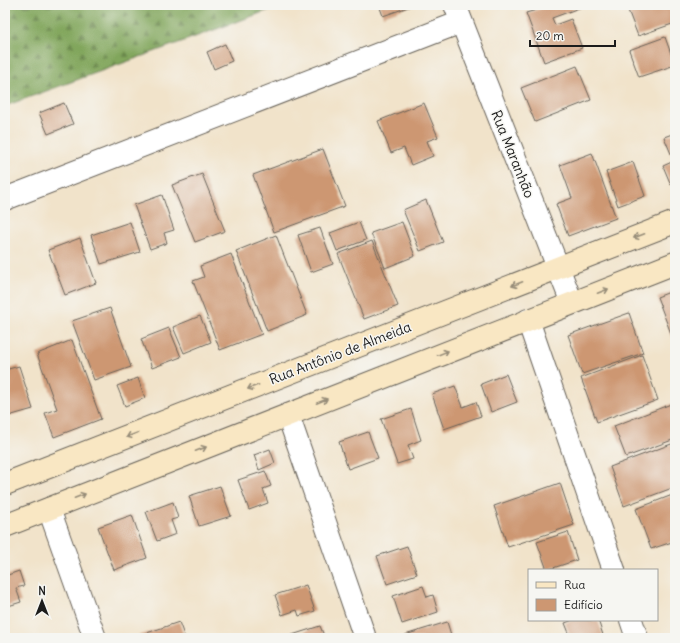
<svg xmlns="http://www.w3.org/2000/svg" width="680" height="643" font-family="Delius,sans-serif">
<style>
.forest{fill:url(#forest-firs);stroke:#4e613c}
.building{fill:#cd9772}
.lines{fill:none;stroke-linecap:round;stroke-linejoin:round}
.street-casing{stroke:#676259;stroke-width:24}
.secondary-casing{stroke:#676259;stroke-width:24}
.street{stroke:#fff;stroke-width:22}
.secondary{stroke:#f9e7c3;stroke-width:22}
.oneway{stroke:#968c78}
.labels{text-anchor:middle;stroke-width:3;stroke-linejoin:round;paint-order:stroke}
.street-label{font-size:14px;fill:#1c1c1c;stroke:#f6f6f2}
</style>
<defs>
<pattern id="forest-firs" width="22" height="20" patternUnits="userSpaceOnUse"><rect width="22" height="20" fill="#81a65c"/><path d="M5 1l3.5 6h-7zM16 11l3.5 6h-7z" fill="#69864b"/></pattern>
</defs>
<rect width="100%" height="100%" fill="#f6f6f2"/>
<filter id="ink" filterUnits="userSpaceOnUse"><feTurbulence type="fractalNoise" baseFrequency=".025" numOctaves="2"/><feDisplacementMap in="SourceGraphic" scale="8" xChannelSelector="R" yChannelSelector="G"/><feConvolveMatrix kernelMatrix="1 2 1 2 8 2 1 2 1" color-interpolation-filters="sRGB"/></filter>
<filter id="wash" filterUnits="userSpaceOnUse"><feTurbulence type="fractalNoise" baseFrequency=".012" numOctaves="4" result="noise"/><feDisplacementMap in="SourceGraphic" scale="16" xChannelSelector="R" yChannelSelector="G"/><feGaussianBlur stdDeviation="0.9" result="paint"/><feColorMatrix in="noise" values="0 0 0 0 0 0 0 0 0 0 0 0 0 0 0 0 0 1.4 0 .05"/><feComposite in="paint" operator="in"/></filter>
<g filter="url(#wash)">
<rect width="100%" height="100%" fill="#f1e3ca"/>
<!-- forest -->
<path class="forest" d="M5,5h278l-278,101z"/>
<g id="blocks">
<!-- building -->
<path class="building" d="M379,5h35l-31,11z
M542,5h45l-35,13 3,7 16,-6 11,29 -38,14 -18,-49 17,-5z
M626,5h49v18l-37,13z
M665,37l10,28 -36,12 -10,-27z
M225,44l7,17 -18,8 -7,-17z
M577,66l14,34 -56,22 -14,-34z
M64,103l9,21 -25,10 -9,-21z
M424,103l14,34 -11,4 6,15 -22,9 -7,-17 -13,5 -13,-32z
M675,133v50l-4,2 -8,-19 11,-5 -10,-24z
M323,149l22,57 -71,26 -21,-57z
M592,153l24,65 -48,18 -12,-32 16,-6 -12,-33z
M633,162l12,34 -27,10 -12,-34z
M202,174l23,57 -30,11 -23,-57z
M162,195l12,35 -10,3 3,10 -17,6 -16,-44z
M426,200l17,42 -23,9 -17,-41z
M130,222l10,30 -39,12 -10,-29z
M359,222l7,18 -29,11 -7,-18z
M402,222l13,34 -30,12 -14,-35z
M320,228l13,36 -22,8 -13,-37z
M276,235l31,80 -40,16 -31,-80z
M80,238l16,45 -31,12 -17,-45z
M372,241l26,65 -34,13 -26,-65z
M231,254l31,80 -42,16 -27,-69 11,-4 -4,-11z
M675,290v54l-18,-47z
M110,308l21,59 -37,13 -22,-59z
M629,313l14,40 -61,21 -14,-39z
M200,316l11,26 -27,11 -11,-26z
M169,328l12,29 -29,11 -11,-29z
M72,340l29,79 -47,18 -9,-24 12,-4 -20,-55z
M642,355l16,45 -61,22 -16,-44z
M19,366l14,43 -28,8v-47z
M506,374l11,28 -26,10 -10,-28z
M138,378l7,20 -20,8 -8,-20z
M455,386l8,21 13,-5 5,14 -37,13 -12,-35z
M671,404l4,10v25l-49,18 -12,-31z
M411,409l10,31 -13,5 5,14 -16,5 -16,-45z
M368,432l10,26 -30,11 -9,-27z
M674,443l1,3v41l-51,19 -14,-39z
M270,449l5,14 -16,7 -5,-15z
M265,471l6,15 -8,3 5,14 -19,7 -11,-30z
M560,483l14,42 -66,22 -14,-41z
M220,486l11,30 -32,10 -10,-30z
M675,494v47l-24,8 -15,-40z
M173,502l5,16 -7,2 5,14 -19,7 -11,-29z
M132,515l15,43 -33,12 -16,-43z
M568,532l9,28 -30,10 -10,-28z
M407,546l10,28 -30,10 -10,-28z
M19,571l5,15 -8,2 5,14 -16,5v-31z
M306,585l9,26 -16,5 -2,-6 -15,5 -7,-20z
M423,586l4,11 6,-2 5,17 -36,12 -9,-28z
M573,620h25l6,18h-33l-6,-15z
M179,622l6,16h-50v-1z
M447,622l5,16h-46l-1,-3z
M320,626l5,12h-35l-1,-2z"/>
</g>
</g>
<g filter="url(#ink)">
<use href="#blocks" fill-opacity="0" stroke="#676259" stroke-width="1"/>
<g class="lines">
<!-- street casing -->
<g class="street-casing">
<path id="street" d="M455,5l117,298
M5,199l456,-177
M528,320l86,250
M288,415l77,223
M49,509l46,129
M631,620l6,18"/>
</g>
<!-- secondary casing -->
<g class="secondary-casing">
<path id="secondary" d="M5,484l670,-262
M5,526l670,-263"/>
</g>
<!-- street -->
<use href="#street" class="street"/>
<!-- secondary -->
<use href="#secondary" class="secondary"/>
</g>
<!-- one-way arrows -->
<defs><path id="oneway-shaft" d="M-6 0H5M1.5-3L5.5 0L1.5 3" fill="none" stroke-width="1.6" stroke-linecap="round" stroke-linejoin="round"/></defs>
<g class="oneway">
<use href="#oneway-shaft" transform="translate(639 236) rotate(159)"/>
<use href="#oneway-shaft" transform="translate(517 284) rotate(159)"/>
<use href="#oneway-shaft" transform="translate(603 291) rotate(-21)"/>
<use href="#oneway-shaft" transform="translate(443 353) rotate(-22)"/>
<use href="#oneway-shaft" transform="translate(253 387) rotate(159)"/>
<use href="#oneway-shaft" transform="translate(322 401) rotate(-22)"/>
<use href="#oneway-shaft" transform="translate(132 435) rotate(159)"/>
<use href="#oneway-shaft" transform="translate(201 449) rotate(-21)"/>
<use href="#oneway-shaft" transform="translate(80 496) rotate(-21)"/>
</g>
</g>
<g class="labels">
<!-- street labels -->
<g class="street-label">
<text transform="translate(513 154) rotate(68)" y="5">Rua Maranhão</text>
<text transform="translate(340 353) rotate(-21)" y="5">Rua Antônio de Almeida</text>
</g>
</g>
<!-- margin -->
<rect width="680" height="643" fill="none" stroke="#f6f6f2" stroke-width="20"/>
<!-- legend -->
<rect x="528" y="569" width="130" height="52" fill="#f6f6f2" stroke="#9f9f9c"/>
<rect x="536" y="582" width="20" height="6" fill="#f9e7c3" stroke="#9f9f9c"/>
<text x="564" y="589" font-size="12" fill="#1c1c1c">Rua</text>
<rect x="536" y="599" width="20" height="12" fill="#cd9772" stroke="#9f9f9c"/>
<text x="564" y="609" font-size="12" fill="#1c1c1c">Edifício</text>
<!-- north arrow -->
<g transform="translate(42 601)" stroke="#f6f6f2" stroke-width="3" paint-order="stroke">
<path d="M0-3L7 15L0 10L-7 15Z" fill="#1c1c1c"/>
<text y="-6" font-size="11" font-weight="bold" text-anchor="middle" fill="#1c1c1c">N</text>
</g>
<!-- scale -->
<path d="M530 40v6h85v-6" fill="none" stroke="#1c1c1c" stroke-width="2"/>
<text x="536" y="40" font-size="12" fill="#1c1c1c" stroke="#f6f6f2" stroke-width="3" paint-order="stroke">20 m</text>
</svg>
